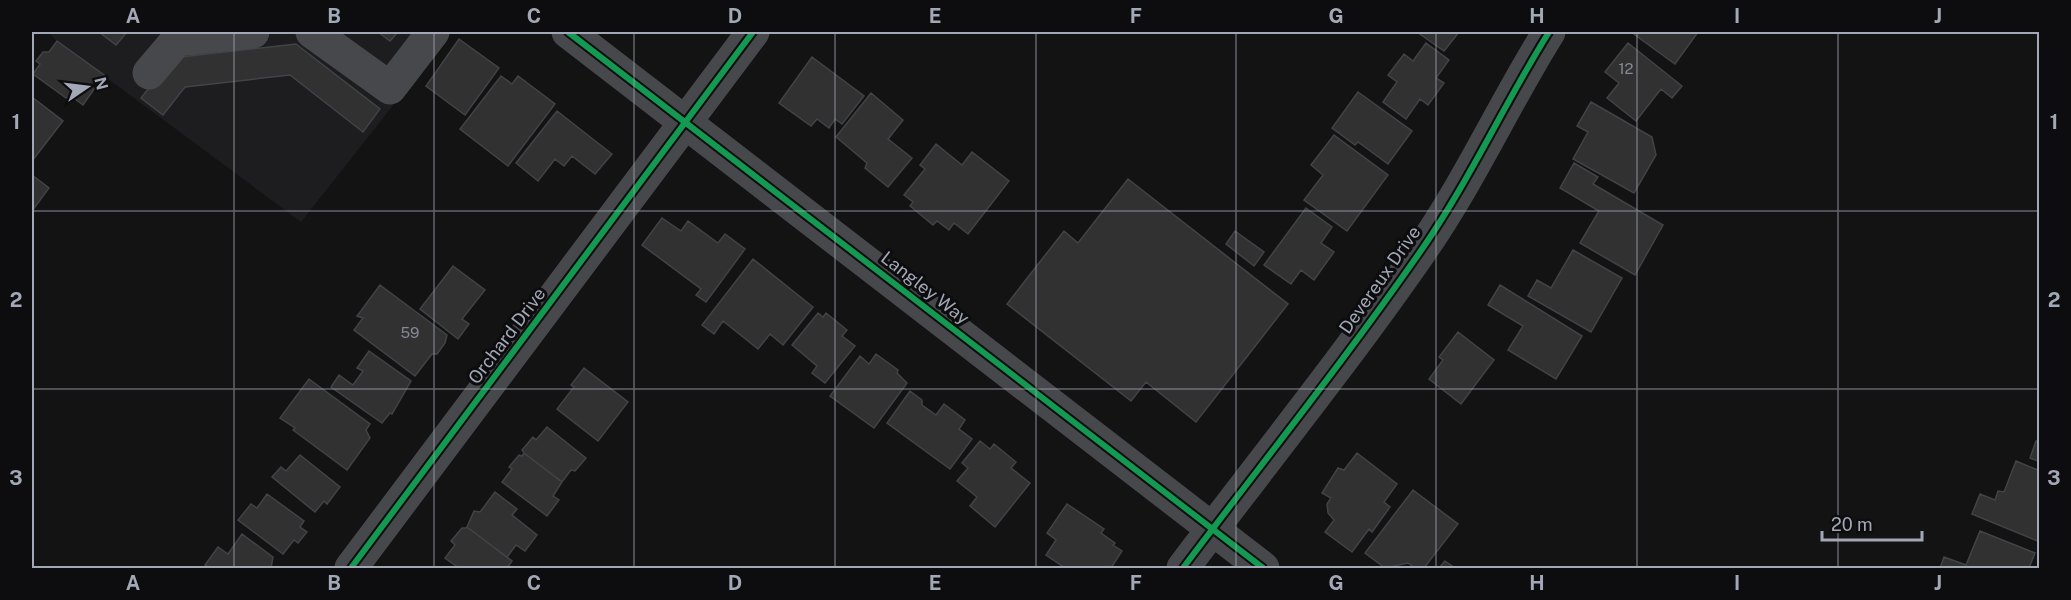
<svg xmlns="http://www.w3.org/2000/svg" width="2071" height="600" font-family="'Public Sans',sans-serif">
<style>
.built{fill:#1d1d1f}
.building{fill:#313132;stroke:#414347;stroke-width:1.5}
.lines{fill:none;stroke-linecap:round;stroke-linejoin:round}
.minor{stroke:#47484c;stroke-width:33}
.cycleway-casing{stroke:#0d0d0f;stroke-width:10}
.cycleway{stroke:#139951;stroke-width:6}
.grid{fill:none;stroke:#a2a8b5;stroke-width:1.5;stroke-opacity:0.55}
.labels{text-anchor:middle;stroke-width:6;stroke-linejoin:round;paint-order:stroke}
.number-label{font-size:15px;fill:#868a94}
.street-label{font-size:18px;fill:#a2a8b5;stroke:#0d0d0f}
.neatline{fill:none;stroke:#a2a8b5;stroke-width:2}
.grid-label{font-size:20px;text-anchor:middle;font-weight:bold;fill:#a2a8b5}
</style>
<rect width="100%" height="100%" fill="#131313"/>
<!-- built -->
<path class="built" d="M48,32h403l-150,190 -244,-181z"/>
<!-- building -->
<path class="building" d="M99,32h28l-11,13z
M378,32h20l-8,9z
M1417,32h42l-15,19z
M1631,32h67l-23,32z
M459,39l40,29 -34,47 -39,-29z
M57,41l47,34 -21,30 -12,-9 -5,2 -33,-24 7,-10 -4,-3 7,-9h6z
M1426,43l23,17 -13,18 8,5 -16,22 -8,-6 -14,20 -23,-17 14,-20 -9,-7 16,-21 9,7z
M1628,43l54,43 -10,12 -11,-9 -25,32 -29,-23 12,-15 -14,-11z
M296,44l84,65 -17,23 -73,-57 -105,12 -22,28 -22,-17 31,-40z
M812,57l52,39 -22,28 -7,-5 -6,9 -12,-9 -6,7 -32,-23z
M501,76l11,8 6,-8 37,28 -47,62 -48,-37z
M1358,92l54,39 -24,33 -30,-22 -3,3 -23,-17z
M871,93l32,27 -15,19 24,19 -24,29 -23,-19 2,-5 -31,-26z
M32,97l31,24 -31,40z
M1591,102l61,35 4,18 -22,38 -61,-34 15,-27 -11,-6z
M557,111l55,43 -17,20 -23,-18 -8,10 -9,-7 -17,22 -22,-18z
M1334,135l54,40 -41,56 -43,-31 19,-25 -12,-10z
M936,144l26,21 10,-13 37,29 -41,53 -14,-11 -5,7 -12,-9 -4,4 -23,-19 3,-4 -9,-7 21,-26 -5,-4z
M1574,163l24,14 -5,7 70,41 -28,50 -55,-32 19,-32 -39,-23z
M32,175l17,13 -17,23z
M1128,179l160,125 -92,118 -50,-40 -15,19 -124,-97 57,-73 14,12z
M1306,208l26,19 -11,16 13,9 -20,28 -13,-10 -10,14 -27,-19z
M662,218l19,13 7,-10 30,22 7,-9 20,15 -39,53 -10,-7 5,-6 -59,-44z
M1235,231l29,21 -10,14 -28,-22z
M1573,250l49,28 -31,54 -63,-36 9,-16 14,8z
M753,259l60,48 -30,38 -13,-11 -12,15 -35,-28 -9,13 -12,-9z
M453,266l32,24 -23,29 7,5 -11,15 -38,-30z
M380,285l67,50 -2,8 -8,11h-5l-17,22 -61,-46 9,-12 -6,-2z
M1500,285l82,51 -26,43 -48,-29 15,-24 -35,-21z
M818,313l5,4 3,-4 21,17 -5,6 13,10 -30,37 -13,-10 5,-7 -25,-21z
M1458,332l36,28 -33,44 -32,-25 14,-19 -4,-3z
M369,351l42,30 -19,33 -2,-1 -8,10 -51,-36 8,-12 14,10 10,-14 -6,-3z
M876,354l22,16 -1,3 10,10 -33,45 -44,-32 30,-40 9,8z
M584,368l44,34 -30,39 -41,-32 17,-22 -3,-2z
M309,379l61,45 -4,6 4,8 -23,32 -54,-40 2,-2 -15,-10z
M910,391l12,9v5l14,10 8,-11 21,16 -6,9 13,10 -22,30 -63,-46z
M547,427l39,31 -11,13 -4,-1 -9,12 -38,-29 -2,-3 11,-13 3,3z
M980,441l10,8 4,-5 22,18 -5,6 19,15 -35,44 -25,-21 7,-9 -20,-16 11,-13 -6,-5z
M2036,441h4v21l-10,-4z
M524,453l38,29 -9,14 6,4 -12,16 -45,-34 10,-13 -3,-2 10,-12 3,1z
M1357,453l40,31 -13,18 6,5 -18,25 -3,-3 -17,23 -27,-20 9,-12 -6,-7 -1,-9 4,-6 -9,-5 16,-25 6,2z
M300,455l40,32 -13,17 -3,-3 -9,11 -43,-35 9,-10 5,4z
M2016,461l24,10v71l-68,-28 8,-20 15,6 3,-9 6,1z
M1413,490l45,34 -34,44h-9l-7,-5 -23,5 -20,-15z
M495,492l22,17 -5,6 25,20 -12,16 -9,-6 -9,12 -40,-30 7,-16 6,1z
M267,494l37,27 -4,6 7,5 -9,11 -4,-3 -11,14 -45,-34 13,-16 6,4z
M1067,504l37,25 -3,4 14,10 -2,2 9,6 -11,17h-46l-19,-13 10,-15 -9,-7z
M467,527l45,34 -5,7h-48l-14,-10 10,-13 -4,-4 11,-13h4z
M1980,531l55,22 -6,15h-89l4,-11 22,8z
M242,534l31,23 -2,11h-61l-5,-3 13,-18 10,7z
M1445,561l10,7h-16z"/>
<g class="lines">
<!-- minor -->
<path class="minor" d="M312,32l78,56 43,-56
M568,32l695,536
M149,73l28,-33 76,-8
M351,568l402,-536
M1183,568c79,-105 162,-208 237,-316 49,-70 84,-148 129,-220"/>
<!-- cycleway casing -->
<g class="cycleway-casing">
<path id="cycleway" d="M568,32l695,536
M351,568l402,-536
M1183,568c79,-105 162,-208 237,-316 49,-70 84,-148 129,-220"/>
</g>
<!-- cycleway -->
<use href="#cycleway" class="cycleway"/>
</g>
<!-- grid -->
<path class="grid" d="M234,32v536M434,32v536M634,32v536M835,32v536M1036,32v536M1236,32v536M1436,32v536M1637,32v536M1838,32v536M32,211h2008M32,389h2008"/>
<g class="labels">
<!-- number labels -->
<g class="number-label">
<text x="1626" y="74">12</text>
<text x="410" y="338">59</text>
</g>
<!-- street labels -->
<g class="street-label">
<text transform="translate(1380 280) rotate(-55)" y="6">Devereux Drive</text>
<text transform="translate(925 288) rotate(38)" y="6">Langley Way</text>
<text transform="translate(507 336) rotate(-53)" y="6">Orchard Drive</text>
</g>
</g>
<!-- border -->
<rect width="2071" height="600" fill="none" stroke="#0d0d0f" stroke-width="66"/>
<!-- north arrow -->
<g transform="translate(87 87) rotate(76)" stroke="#0d0d0f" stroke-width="4.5" paint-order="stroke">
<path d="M0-4.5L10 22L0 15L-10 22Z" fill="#a2a8b5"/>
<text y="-9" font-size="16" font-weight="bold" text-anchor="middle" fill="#a2a8b5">N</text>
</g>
<!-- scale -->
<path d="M1822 531v9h100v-9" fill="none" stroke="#a2a8b5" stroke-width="3"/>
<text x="1831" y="531" font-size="18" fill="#a2a8b5" stroke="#0d0d0f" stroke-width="4.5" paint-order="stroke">20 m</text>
<rect x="33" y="33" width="2005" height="534" class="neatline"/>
<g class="grid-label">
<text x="133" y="23">A</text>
<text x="334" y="23">B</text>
<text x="534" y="23">C</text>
<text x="735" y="23">D</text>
<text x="935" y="23">E</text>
<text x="1136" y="23">F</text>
<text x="1336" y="23">G</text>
<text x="1537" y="23">H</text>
<text x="1737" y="23">I</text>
<text x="1938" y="23">J</text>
<text x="16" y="129">1</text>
<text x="2054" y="129">1</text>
<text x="16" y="307">2</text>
<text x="2054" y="307">2</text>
<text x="16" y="485">3</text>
<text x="2054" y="485">3</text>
<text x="133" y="590">A</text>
<text x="334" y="590">B</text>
<text x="534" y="590">C</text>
<text x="735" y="590">D</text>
<text x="935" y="590">E</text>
<text x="1136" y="590">F</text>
<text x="1336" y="590">G</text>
<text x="1537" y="590">H</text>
<text x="1737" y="590">I</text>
<text x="1938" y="590">J</text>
</g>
</svg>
